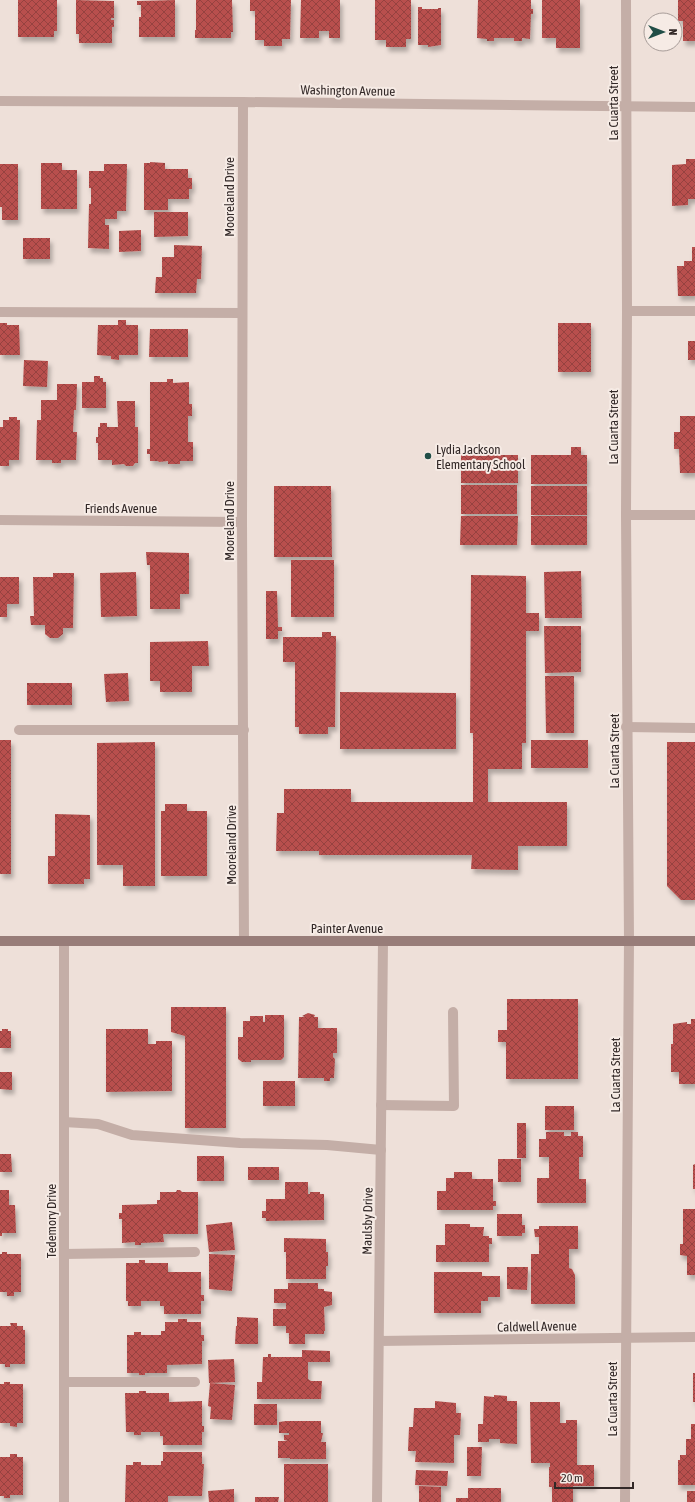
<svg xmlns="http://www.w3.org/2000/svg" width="695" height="1502" font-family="'Asap Condensed',sans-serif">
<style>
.building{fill:url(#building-cross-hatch);filter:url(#shadow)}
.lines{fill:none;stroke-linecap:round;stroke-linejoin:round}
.service{stroke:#c4aea7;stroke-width:10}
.minor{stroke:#c4aea7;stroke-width:10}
.tertiary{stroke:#c4aea7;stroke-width:10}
.secondary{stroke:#987d79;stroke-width:10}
.poi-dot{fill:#214e47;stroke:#f6ebe5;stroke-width:1.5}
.labels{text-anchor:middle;stroke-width:4;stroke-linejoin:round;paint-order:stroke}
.street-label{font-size:13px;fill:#322827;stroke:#f6ebe5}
.poi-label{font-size:13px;fill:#322827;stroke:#f6ebe5;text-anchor:start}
</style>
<defs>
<pattern id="building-cross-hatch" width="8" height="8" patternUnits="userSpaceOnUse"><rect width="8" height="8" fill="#b8504d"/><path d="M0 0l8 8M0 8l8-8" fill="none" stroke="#964240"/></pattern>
<filter id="shadow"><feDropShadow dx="2.5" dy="4.5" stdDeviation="2" flood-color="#0004"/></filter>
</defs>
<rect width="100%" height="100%" fill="#eee0d9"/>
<!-- building -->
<path class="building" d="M18,0h39v31h-3v6h-36z
M76,0l38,1v17h-3v2h3v7h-2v16h-33v-9h-3z
M175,0v37h-36v-20h2v-12h-4v-4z
M196,0h36l1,32h-2v6h-36v-8h1z
M250,0h41l-1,39h-8v7h-18v-6h-9v-29h-5z
M301,0h39v38h-11v-7h-10v7h-19z
M375,0h36v39h-5v8h-20v-7h-11z
M478,0h53v9h2v5h-2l-1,25 -8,-1v3h-8v-3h-20v3h-7v-2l-10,-1z
M542,0h38v48h-24v-10h-14z
M678,0h17v41h-12v-20h-5z
M418,7h4v2h16v-1h3v37l-13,2v-2h-10z
M686,159h9v40h-7v6l-16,1v-41l14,-1z
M150,162l15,1v6h23v9h4v11h-3v10h-21v11h-24v-47h6z
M41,163h21v7h15v39h-36z
M0,164h18v56h-16v-13h-2z
M104,164h23l-1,47h-9v8h-12v6h4v24l-21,-1 1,-44h2v-16h-2v-17h15z
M154,212h34v24l-34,1z
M141,230v21l-22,1v-21z
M23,238h27v21h-27z
M174,245l28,1 -1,33h-4l-1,14h-41l1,-16h6v-20h12z
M692,247h3v49h-17l-1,-30h7v-5h8z
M118,320h8v5h12v30h-19v5l-8,-1v-3l-14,-1 1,-30h20z
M0,323h7v2h12l1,30h-20z
M558,323h33v49h-33z
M150,329h38v28h-39z
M688,341h7v19h-7z
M24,360l24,1 -1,26 -24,-1z
M94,376h6v2h3v4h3v26h-24v-26h12z
M167,379h6v4l16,-1v22h3v12h-4v26h5v19h-13v3h-12v-3l-9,1 -1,-1h-8v-7h-3v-5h3v-67h17z
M57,384h20l-1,26h-2l-1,22h4l-1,28h-15v3h-9v-3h-16l1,-40h4v-20h16z
M117,401h18v26h3v36h-3l-2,3h-7l-2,-2 -12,1v-5h-14v-17h-2v-6h2v-10h2v-4h7v4h11z
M680,416h15v57h-15l-1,-24h-5v-17h6z
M9,417h8v3h3l-1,40h-10v6h-9v-39h3v-7h6z
M571,447h10v8h6v29h-56v-29h40z
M461,455h57v28h-57z
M461,485h56v29h-56z
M274,486h57l1,71h-58z
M531,486h56v29h-56z
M461,516h57l-1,29h-57z
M531,516h56v29h-56z
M146,552l43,1v41h-9v15h-30v-44h-3z
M291,560h43v57h-43z
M581,571l1,47h-37l-1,-46z
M136,572l1,44 -36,1 -1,-44z
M53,573h21l-1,55h-10v6l-5,4h-8l-5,-4v-9h-14l-1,-9h4l-1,-39h20z
M471,575l55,1v37h13v18h-13v112h-4v26h-34v33h79v44h-49v24l-47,-1 1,-14h-153v-4h-43l1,-38h7v-24h67v13h122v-69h-3z
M0,577h19v27h-12v13h-7z
M266,591h11l1,36h4v4h-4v8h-12z
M544,626h37v46l-36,1z
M322,632h9v4h5l-1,91h-7v7h-29v-7h-4v-65h-12v-25h39z
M208,641l1,25h-17v26h-32v-11h-10v-39z
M128,673l1,28 -23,1 -2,-28z
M545,676h29v57h-28z
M27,683h45v22h-45z
M340,692l116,1v56h-116z
M0,740h11v134h-11z
M531,740h57v28h-57z
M155,742v144h-32v-21h-26v-122z
M667,742h28v158h-14l-14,-14z
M165,804h22v7h20v65h-46v-65h4z
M55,814l35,1v64h-6v5h-36v-28h7z
M507,999h71v80h-72v-37h-8v-12h9z
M171,1007h55v121h-41v-92l-14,-4z
M308,1013l7,2 -1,2h4v11h19v25h-4v4l2,2 -1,19h-4v3h-6v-3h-26l1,-61h6l-3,-1z
M265,1015h19v42l-3,3h-30v2h-9l-4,-3v-22h5v-16h7v-5h13v6h2z
M691,1019h4v65h-16v-12h-8v-28h2v-20l14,-2v2h4z
M2,1029h6v2h3v17h-11v-17h2z
M106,1029h42v15h8v-3h16v50l-66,1z
M0,1072h12v18l-12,-1z
M263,1081h32v25h-32z
M545,1106h29v24h-29z
M517,1123h9v35h-9z
M546,1132h18v4h7v-4h7v4h5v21h-4v22h7v24h-49v-25h12v-21h-10v-18h7z
M0,1154h11l1,18h-12z
M197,1156h27v25h-27z
M498,1159h23v23h-23z
M695,1164v25h-2v-24z
M248,1167h31v13h-31z
M454,1172h18v7h21v22h3v5h-3v4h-56v-19h9v-13h8z
M285,1182h23v12h2v-2h10v2h4v26l-58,1v-3h-4v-7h4v-12h19z
M0,1190h9v15h6l1,28h-14v3h-2z
M177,1190h3l2,2h16v42h-35l1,8 -23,1v2h-6v-3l-13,1v-24h-3v-6h3v-8l35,-1v-4h3v-8h16z
M683,1209h12v66h-8v-19l-7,-1v-11h3z
M497,1214h25v11h3v8h-3v3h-25z
M232,1222l3,28 -26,2 -3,-27z
M445,1224h25v3h14l-1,9h6v2h3v6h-3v18h-53v-17h9z
M539,1226h39v23h-9v19l3,1 3,6v29h-44v-50h8v-17h-4l-1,-8h5z
M284,1238l42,1v13h2v14h-2v13h-40v-27h-2z
M2,1252h5v2h14v38h-7v4h-7v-4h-7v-38h2z
M209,1254l26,1 -3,36 -23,-2z
M139,1260h6v3h23v9h33v23h3v6h-3v13h-37v-8h-4v-5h-19v5h-13v-5h-2v-38h13z
M507,1267h21l-1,23 -20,-1z
M434,1272h48v4h18v21h-12v4h-7v12h-47z
M288,1283h30v6h6v2l8,1v13l-8,2 1,24h-1v3h-19v10h-16v-11h-3v-7h-13v-17h13v-6h-12v-14h14z
M237,1317l21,1v26h-23l1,-18h1z
M178,1319h9v3h14v13h3v6h-2v23l-35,1v8h-22v2h-6v-2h-12v-38h7v-3h7v3h20v-4h4v-9h13z
M10,1323h7v3h6v4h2v34h-15v3h-5v-3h-5v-38h11z
M302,1350l28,1v11h-22v17l3,2h11l-1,18h-64v-17h5l1,-25h5v-3h3v3h31z
M234,1359l1,23 -26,1 -1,-23z
M693,1373h2v29h-2z
M4,1382h6v2h13v39h-6v4l-7,-1v-3h-10v-39h4z
M210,1383l25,2 -3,35 -22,-1 1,-12 -3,-1z
M139,1391h7v2h23v9l33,-1v25h2v6h-2v13h-39v-9h-3v-4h-19v3h-7v-3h-8l-1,-39h14z
M494,1395l13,1v5h10v43l-17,-1v-4h-11v3h-11v-18h5l1,-28 10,1z
M435,1401l21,2v10h5l-1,22h-6v28l-39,-1 1,-11h-8l1,-24h4l1,-19h21z
M530,1402h30v21h6v-3h11v45h17v21h-21v16h-21v-15h-3v-20h1v-4h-19z
M254,1404h23v21h-23z
M286,1421h35v12h2l-2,9h5v17h-36v-1h-12v-17h10l-4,-1v-5h5v-2h-10v-11z
M691,1424h4v61h-17v-25h2v-5h6v-16h5z
M467,1447h15l-1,29h-14z
M163,1452h39v12h2l-2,32h-34v6h-43l1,-37h7v-3h8v3h20v-4h2z
M10,1454h7v3h6v38h-13v3h-6v-2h-4v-39h10z
M284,1464h44v38h-44z
M416,1470l32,1 -1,15 -32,-1z
M419,1486l22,1v15h-22z
M468,1488h33v14h-45v-4h12z
M234,1489v13h-25l-1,-11z
M687,1491h8v11h-8z
M255,1497h24l-1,5h-23z"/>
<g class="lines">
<!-- service -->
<path class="service" d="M627,311h68
M0,312l242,1
M626,727l69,1
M19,730h225
M381,1105l73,1 -1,-94
M64,1122l34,2 34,11 108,8 87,2 54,5
M64,1254l131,-2
M64,1382h131"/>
<!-- minor -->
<path class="minor" d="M0,101l243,1 452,5
M243,102l-1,420 2,419
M626,515h69
M0,520l242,2
M379,1341l316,-4
M64,1502v-561
M377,1502l6,-561"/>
<!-- tertiary -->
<path class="tertiary" d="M625,1502l4,-562 -3,-425 1,-204 -1,-311"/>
<!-- secondary -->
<path class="secondary" d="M0,941h695"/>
</g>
<!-- markers -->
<circle class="poi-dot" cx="428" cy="456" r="4"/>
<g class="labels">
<!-- street labels -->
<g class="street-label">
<text transform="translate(348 90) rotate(1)" y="5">Washington Avenue</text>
<text transform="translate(613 103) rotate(-90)" y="5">La Cuarta Street</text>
<text transform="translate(229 197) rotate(-90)" y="5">Mooreland Drive</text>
<text transform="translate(613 427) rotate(-90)" y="5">La Cuarta Street</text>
<text x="121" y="513">Friends Avenue</text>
<text transform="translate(229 521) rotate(-90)" y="5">Mooreland Drive</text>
<text transform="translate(614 751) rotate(-90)" y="5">La Cuarta Street</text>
<text transform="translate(231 845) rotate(-90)" y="5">Mooreland Drive</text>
<text x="347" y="933">Painter Avenue</text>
<text transform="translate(615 1075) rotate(-90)" y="5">La Cuarta Street</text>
<text transform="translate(51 1221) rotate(-90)" y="5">Tedemory Drive</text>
<text transform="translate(367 1221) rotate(-89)" y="5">Maulsby Drive</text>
<text transform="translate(537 1326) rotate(-1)" y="5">Caldwell Avenue</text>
<text transform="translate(612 1399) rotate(-90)" y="5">La Cuarta Street</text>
</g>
<!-- poi labels -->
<g class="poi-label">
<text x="436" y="454">Lydia Jackson<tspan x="436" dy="15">Elementary School</tspan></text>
</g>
</g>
<!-- north arrow -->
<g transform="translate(663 32) rotate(90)"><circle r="19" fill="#f6ebe5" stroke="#a89d99"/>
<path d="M0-3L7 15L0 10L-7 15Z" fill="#214e47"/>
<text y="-6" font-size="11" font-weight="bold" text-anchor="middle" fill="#322827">N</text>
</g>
<!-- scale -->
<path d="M555 1482v6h78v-6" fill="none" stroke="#322827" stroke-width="2"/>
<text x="561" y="1482" font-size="12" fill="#322827" stroke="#f6ebe5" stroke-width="3" paint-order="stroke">20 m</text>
</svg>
